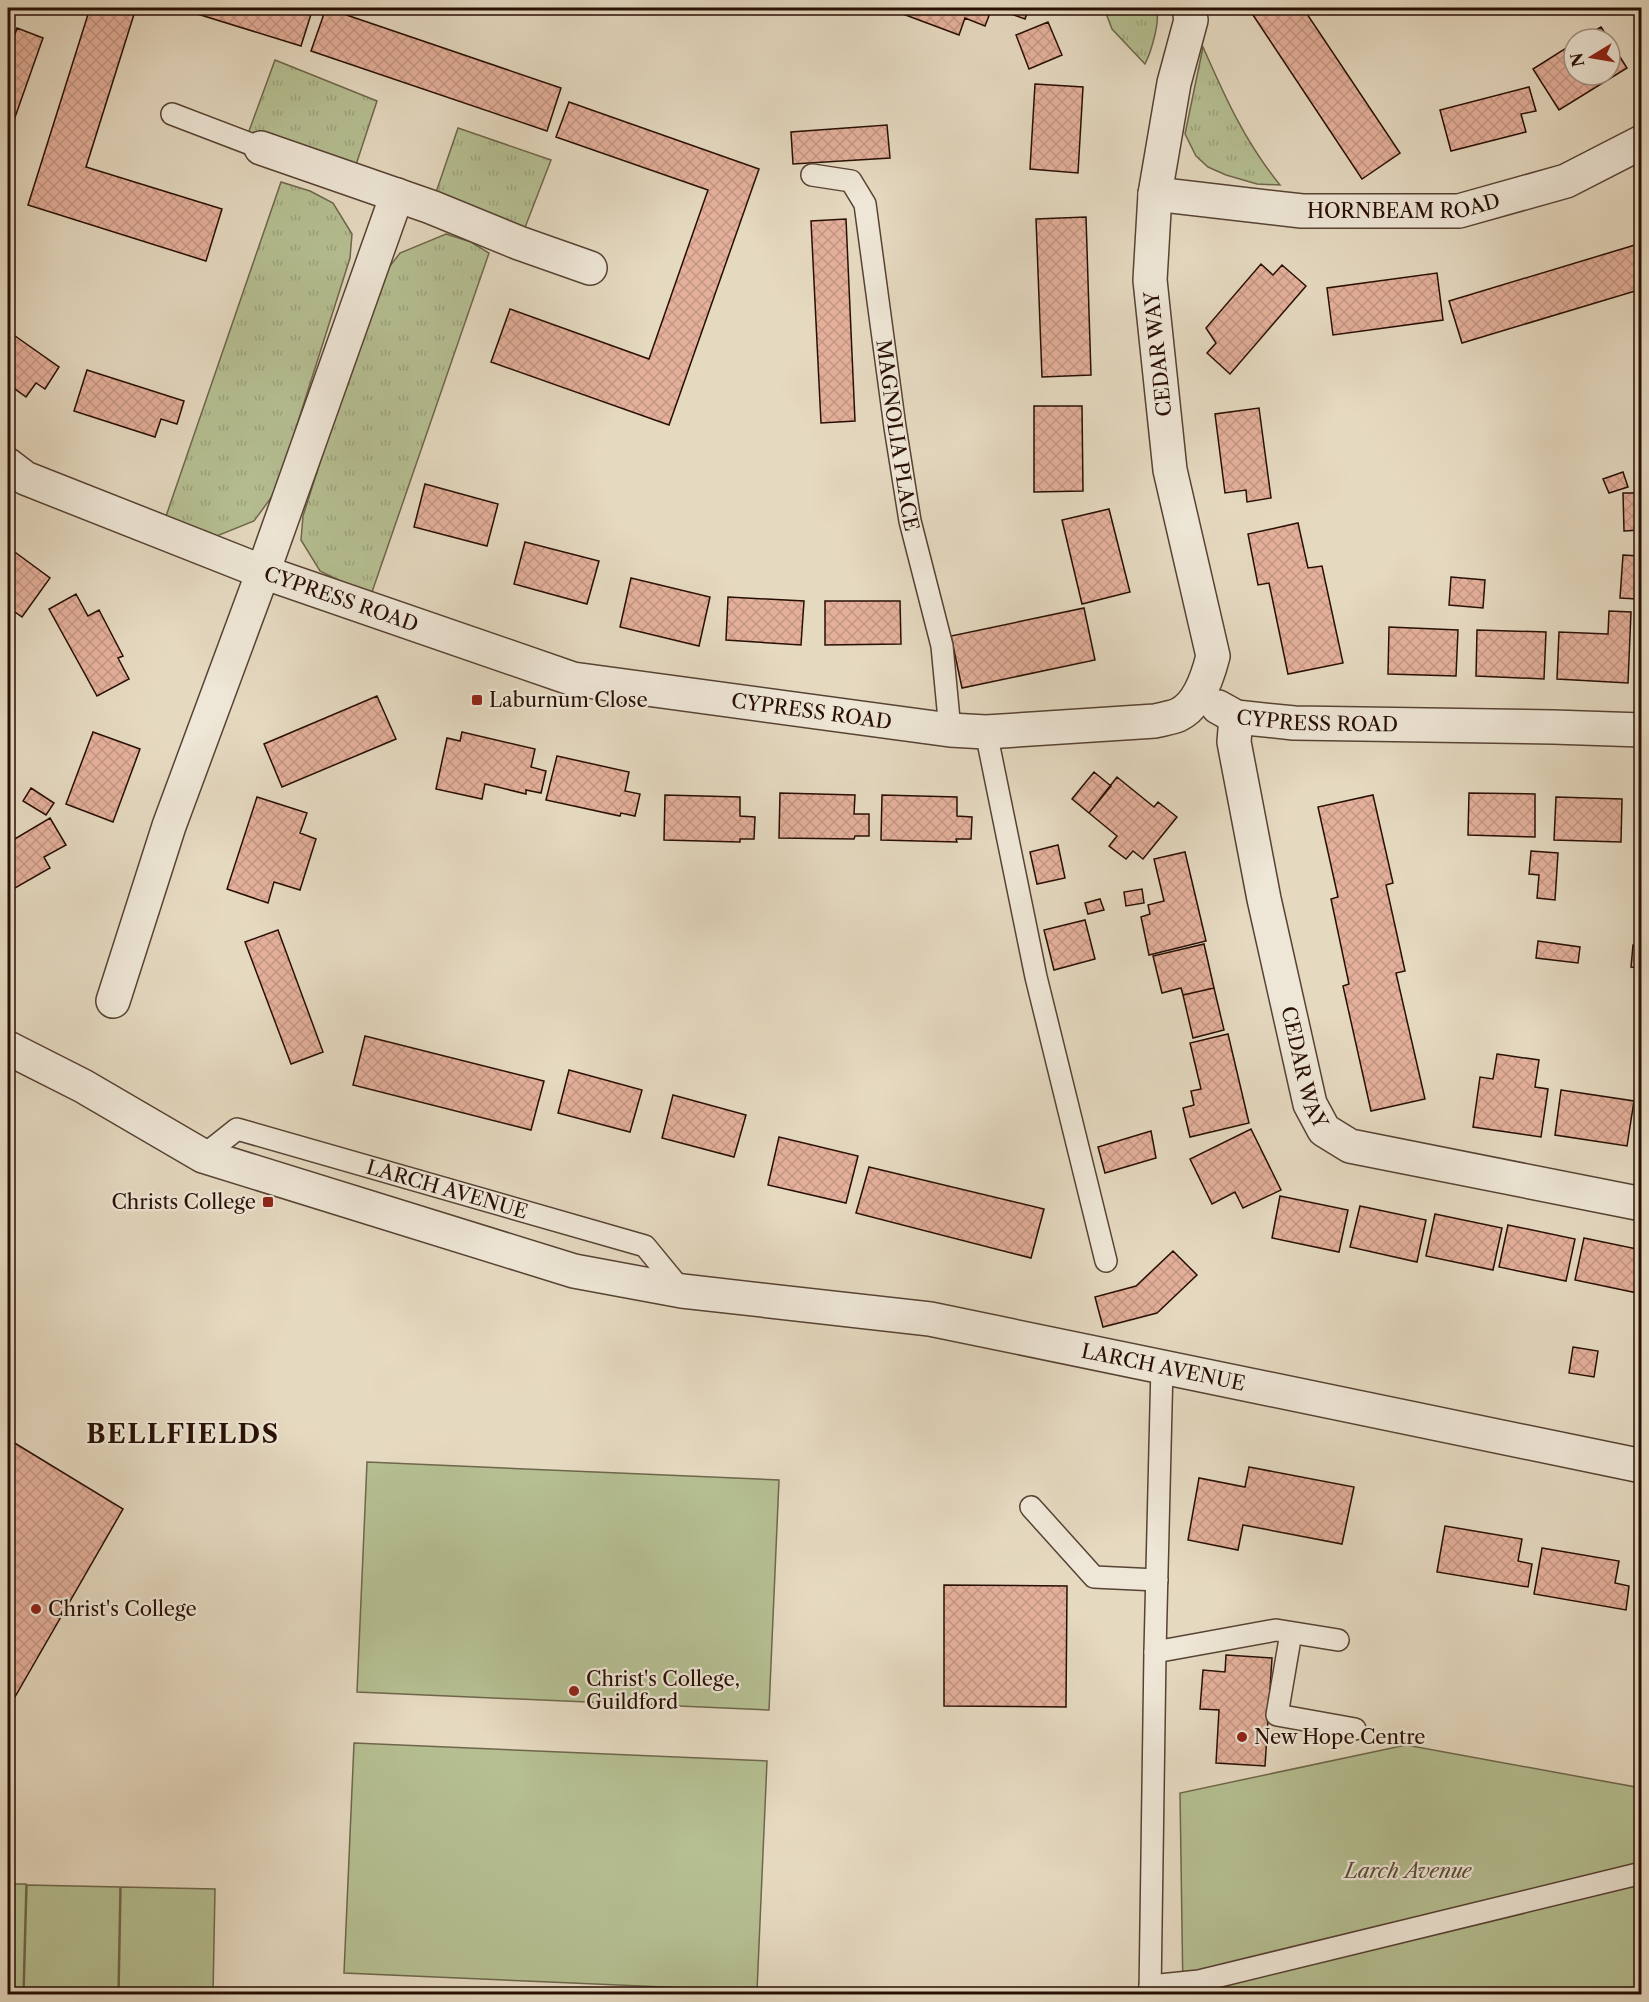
<svg xmlns="http://www.w3.org/2000/svg" width="1649" height="2002" font-family="'Libre Caslon Text',serif">
<style>
.grass{fill:url(#grass-tufts);stroke:#6e674b;stroke-width:1.5}
.garden{fill:#b5bf92;stroke:#6e674b;stroke-width:1.5}
.building{fill:url(#building-cross-hatch);stroke:#280f04;stroke-width:1.5}
.lines{fill:none;stroke-linecap:round;stroke-linejoin:round}
.service-casing{stroke:#574233;stroke-width:24}
.minor-casing{stroke:#574233;stroke-width:36}
.service{stroke:#eee6d6;stroke-width:21}
.minor{stroke:#eee6d6;stroke-width:33}
.poi-dot{fill:#8f2418;stroke:#eee6d6;stroke-width:2}
.labels{text-anchor:middle;stroke-width:4.5;stroke-linejoin:round;paint-order:stroke}
.street-label{font-size:20px;fill:#280f04;stroke:#eee6d6}
.poi-label{font-size:20px;fill:#280f04;stroke:#eee6d6;text-anchor:start}
.park-label{font-size:20px;font-style:italic;fill:#594d36;stroke:#eee6d6}
.district-label{font-size:26px;font-weight:bold;letter-spacing:1.5px;fill:#280f04;stroke:#eee6d6}
</style>
<defs>
<pattern id="grass-tufts" width="24" height="20" patternUnits="userSpaceOnUse" patternTransform="scale(1.5)"><rect width="24" height="20" fill="#b5bf92"/><path d="M3 7l-1-3M5 7V3M7 7l1-3M15 17l-1-3M17 17v-4M19 17l1-3" fill="none" stroke="#9ca37c"/></pattern>
<pattern id="building-cross-hatch" width="8" height="8" patternUnits="userSpaceOnUse" patternTransform="scale(1.5)"><rect width="8" height="8" fill="#e4b09b"/><path d="M0 0l8 8M0 8l8-8" fill="none" stroke="#c49684"/></pattern>
</defs>
<rect width="100%" height="100%" fill="#e5d9c0"/>
<filter id="stains"><feTurbulence type="fractalNoise" baseFrequency=".00333" numOctaves="4"/><feColorMatrix values="0 0 0 0 .2 0 0 0 0 .09 0 0 0 0 .02 0 0 0 .5 -.17"/></filter>
<radialGradient id="worn" r=".72"><stop offset=".6" stop-color="#630" stop-opacity="0"/><stop offset="1" stop-color="#630" stop-opacity=".3"/></radialGradient>
<!-- grass -->
<path class="grass" d="M1104,8h52c5,12 -5,44 -11,56l-33,-35z
M1203,47c22,50 42,95 77,138l-23,-1 -31,-9 -18,-8 -12,-11 -11,-22z
M275,60l102,41 -26,79 -106,-38z
M458,128l93,32 -32,83 -88,-36z
M281,182l29,9 23,12 19,31 -2,24 -74,233 -22,30 -47,19 -43,-18z
M446,234l25,8 18,11 -117,339 -28,-9 -24,-12 -19,-31 2,-24 74,-233 23,-30z"/>
<!-- garden -->
<path class="garden" d="M367,1462l412,18 -10,230 -412,-18z
M354,1743l413,18 -10,230 -413,-18z
M1406,1745l235,43v206h-458l-3,-201z
M8,1884h18l-3,110h-15z
M27,1885l93,2 -2,107h-94z
M121,1887l94,2 -2,105h-94z"/>
<!-- building -->
<path class="building" d="M90,8h46l-50,159 136,42 -16,52 -178,-56z
M178,8h123l11,3 -11,35z
M326,8l235,80 -14,43 -236,-80z
M906,8h86l-7,18 -20,-8 -6,17 -56,-21z
M994,8h35l-4,11z
M1251,8h52l97,145 -38,26 -113,-170z
M1048,22l14,33 -33,14 -13,-34z
M1601,27l8,12h-28z
M17,28l26,10 -35,99v-82z
M1610,41l17,27 -68,42 -26,-41 41,-26v32h36z
M1035,84l48,3 -5,86 -48,-4z
M1529,87l7,24 -15,3 5,18 -75,19 -11,-41z
M569,102l190,67 -90,256 -178,-63 19,-53 139,50 59,-169 -152,-53z
M887,125l3,33 -97,6 -2,-32z
M1086,217l5,158 -49,2 -6,-158z
M846,219l9,202 -34,2 -10,-202z
M1635,245l7,23v21l-180,54 -13,-42z
M1261,264l12,11 9,-10 24,21 -76,88 -23,-21 9,-10 -10,-15z
M1437,273l6,47 -110,15 -6,-47z
M8,331l51,36 -14,22 -9,-6 -10,14 -18,-13z
M87,370l97,31 -7,23 -16,-5 -6,18 -81,-26z
M1034,406h48l1,85 -49,1z
M1259,408l12,90 -24,4 -1,-12 -21,3 -10,-79z
M1623,472l5,15 -19,6 -6,-14z
M425,484l73,20 -11,42 -73,-19z
M1623,493h19l-1,37 -17,1z
M1109,509l21,83 -48,12 -20,-84z
M1298,523l10,45 14,-2 21,97 -55,11 -19,-91 -11,2 -10,-51z
M525,542l74,19 -12,43 -73,-20z
M8,547l42,31 -28,39 -14,-10z
M1623,555l16,1 -2,43 -17,-1z
M1451,577l34,3 -2,28 -34,-3z
M631,578l79,19 -11,49 -79,-19z
M76,594l12,22 11,-6 24,46 -5,2 11,21 -32,17 -48,-87z
M728,597l76,4 -3,44 -75,-5z
M825,601h75l1,43 -76,1z
M1084,608l11,52 -133,28 -11,-52z
M1609,611l22,1 -3,71 -71,-4 2,-47 49,2z
M1389,627l69,3 -2,46 -68,-2z
M1477,630l69,2 -2,47 -68,-3z
M377,696l19,43 -114,48 -18,-43z
M93,732l47,17 -27,73 -47,-18z
M462,732l73,17 -4,18 15,4 -5,22 -15,-3v4l-41,-10 -3,15 -46,-10 11,-51 13,3z
M557,756l72,16 -4,19 15,3 -5,22 -14,-3 -1,3 -74,-16z
M1094,772l17,14 -22,27 -17,-14z
M1117,777l37,30 4,-5 19,15 -34,42 -10,-8 -7,8 -17,-13 8,-10 -28,-23z
M31,788l23,15 -8,12 -23,-14z
M780,793l75,2 -1,19h15v22h-14l-1,3 -75,-1z
M1469,793l66,1v43l-67,-2z
M665,795l75,2v19l15,1 -1,22h-14v3l-76,-2z
M882,795l75,2v19l15,1 -1,22h-15l1,3 -76,-2z
M1373,795l20,88 -7,2 19,86 -9,2 29,126 -54,12 -28,-125 6,-2 -18,-85 7,-2 -20,-90z
M257,797l50,16 -7,20 16,6 -16,51 -26,-8 -6,21 -41,-14z
M1556,797l66,2 -1,43 -67,-2z
M1640,801h2v42h-3z
M50,818l16,27 -22,12 6,11 -42,24v-49z
M1058,845l7,33 -28,6 -7,-32z
M1531,851l27,2 -3,47 -18,-2 2,-23 -10,-1z
M1185,852l21,89 -57,14 -8,-38 9,-3 -2,-9 16,-4 -10,-42z
M1142,889l2,14 -18,3 -2,-14z
M1100,899l4,11 -16,4 -3,-11z
M1085,920l10,39 -41,11 -10,-40z
M278,930l45,122 -32,12 -46,-122z
M1538,941l42,6 -2,16 -42,-5z
M1204,944l10,44 -31,7 -2,-7 -19,5 -9,-37z
M1633,945l9,1v22l-11,-1z
M1214,988l10,42 -31,8 -10,-43z
M1228,1034l21,89 -59,14 -7,-29 11,-3 -3,-14 10,-2 -11,-46z
M365,1036l179,45 -13,49 -178,-45z
M1497,1054l42,6 -4,27 13,2 -7,48 -68,-10 7,-50 13,2z
M569,1070l73,20 -12,42 -72,-19z
M1561,1090l73,11 -7,45 -72,-11z
M673,1095l73,20 -12,42 -72,-19z
M1251,1129l30,61 -38,18 -8,-16 -23,12 -22,-45z
M1151,1131l5,27 -51,15 -7,-26z
M779,1137l79,19 -12,47 -78,-18z
M869,1167l175,42 -13,49 -175,-45z
M1280,1196l68,14 -9,42 -67,-14z
M1360,1206l66,14 -9,42 -67,-15z
M1435,1214l67,14 -9,42 -67,-14z
M1508,1225l67,14 -9,42 -67,-14z
M1584,1238l58,12v44l-67,-14z
M1173,1251l24,24 -40,38 -54,14 -8,-30 41,-11z
M1573,1347l25,4 -4,26 -25,-4z
M8,1439l115,70 -115,200z
M1249,1467l105,20 -12,57 -99,-19 -5,25 -50,-10 11,-62 46,9z
M1445,1526l77,13 -4,22 14,3 -4,23 -91,-15z
M1542,1548l77,13 -4,22 14,3 -3,24 -92,-16z
M944,1585l123,1 -1,121 -122,-1z
M1226,1655l46,3 -7,108 -49,-3 3,-53 -19,-1 3,-39 22,2z"/>
<g class="lines">
<!-- service casing -->
<g class="service-casing">
<g id="service">
<path d="M172,114l89,34"/>
<path id="s1" d="M812,175l39,6 14,23 30,223 15,94 32,125 8,84"/>
<path d="M986,732l50,245 70,284"/>
<path id="s2" d="M203,1156l34,-27 408,117 37,45"/>
<path d="M1162,1366l-7,286 121,-22 62,10"/>
<path d="M1031,1507l63,70 63,3"/>
<path d="M1291,1633l-14,82 78,14"/>
<path d="M1150,1986l49,-5 443,-108"/>
<path d="M1150,1994l5,-342"/>
</g>
</g>
<!-- minor casing -->
<g class="minor-casing">
<g id="minor">
<path d="M261,148l170,59 88,36 71,25"/>
<path id="s3" d="M1155,194l147,17h157l107,-30 76,-39"/>
<path id="s4" d="M8,465l17,13 238,94 310,107 377,51 36,2 169,-11c7,-2 16,-3 23,-6 20,-9 30,-39 35,-59l-43,-186 -20,-190 5,-86 19,-111 17,-63 -2,-12"/>
<path id="s5" d="M1218,707l18,10 58,6 259,4 89,3"/>
<path id="s6" d="M1236,717l-2,25 30,157 46,205 14,26 26,16 292,58"/>
<path d="M113,1001l56,-175 94,-254 134,-377"/>
<path id="s7" d="M8,1048l75,38 120,70 371,115 108,20 248,28 712,147"/>
</g>
</g>
<!-- service -->
<use href="#service" class="service"/>
<!-- minor -->
<use href="#minor" class="minor"/>
</g>
<!-- markers -->
<g class="poi-dot">
<rect x="471" y="694" width="12" height="12" rx="3"/>
<rect x="262" y="1196" width="12" height="12" rx="3"/>
<circle cx="36" cy="1609" r="6"/>
<circle cx="574" cy="1691" r="6"/>
<circle cx="1242" cy="1737" r="6"/>
</g>
<g class="labels">
<!-- street labels -->
<g class="street-label">
<text dy="7" stroke="none"><textPath href="#s3" startOffset="250">HORNBEAM ROAD</textPath></text>
<text transform="translate(1158 354) rotate(-96)" y="7">CEDAR WAY</text>
<text dy="7" stroke="none"><textPath href="#s1" startOffset="300">MAGNOLIA PLACE</textPath></text>
<text dy="7" stroke="none"><textPath href="#s4" startOffset="360">CYPRESS ROAD</textPath></text>
<text dy="7" stroke="none"><textPath href="#s4" startOffset="846">CYPRESS ROAD</textPath></text>
<text dy="7" stroke="none"><textPath href="#s5" startOffset="102">CYPRESS ROAD</textPath></text>
<text dy="7" stroke="none"><textPath href="#s6" startOffset="358">CEDAR WAY</textPath></text>
<text dy="7" stroke="none"><textPath href="#s2" startOffset="262">LARCH AVENUE</textPath></text>
<text dy="7" stroke="none"><textPath href="#s7" startOffset="1209">LARCH AVENUE</textPath></text>
</g>
<!-- poi labels -->
<g class="poi-label">
<text x="489" y="707">Laburnum Close</text>
<text x="256" y="1209" text-anchor="end">Christs College</text>
<text x="48" y="1616">Christ's College</text>
<text x="586" y="1686">Christ's College,<tspan x="586" dy="23">Guildford</tspan></text>
<text x="1254" y="1744">New Hope Centre</text>
</g>
<!-- park labels -->
<g class="park-label">
<text x="1408" y="1878">Larch Avenue</text>
</g>
<!-- district labels -->
<g class="district-label">
<text x="183" y="1443">BELLFIELDS</text>
</g>
</g>
<!-- margin -->
<rect width="1649" height="2002" fill="none" stroke="#e5d9c0" stroke-width="30"/>
<rect x="9" y="9" width="1631" height="1984" fill="none" stroke="#280f04" stroke-width="3"/>
<rect x="15" y="15" width="1619" height="1972" fill="none" stroke="#280f04" stroke-width="1.5"/>
<!-- north arrow -->
<g transform="translate(1592 57) rotate(259)"><circle r="28" fill="#eee6d6" stroke="#9f9082" stroke-width="1.5"/>
<path d="M0-4.5L10 22L0 15L-10 22Z" fill="#8f2418"/>
<text y="-9" font-size="16" font-weight="bold" text-anchor="middle" fill="#280f04">N</text>
</g>
<rect width="100%" height="100%" filter="url(#stains)"/>
<rect width="100%" height="100%" fill="url(#worn)"/>
</svg>
